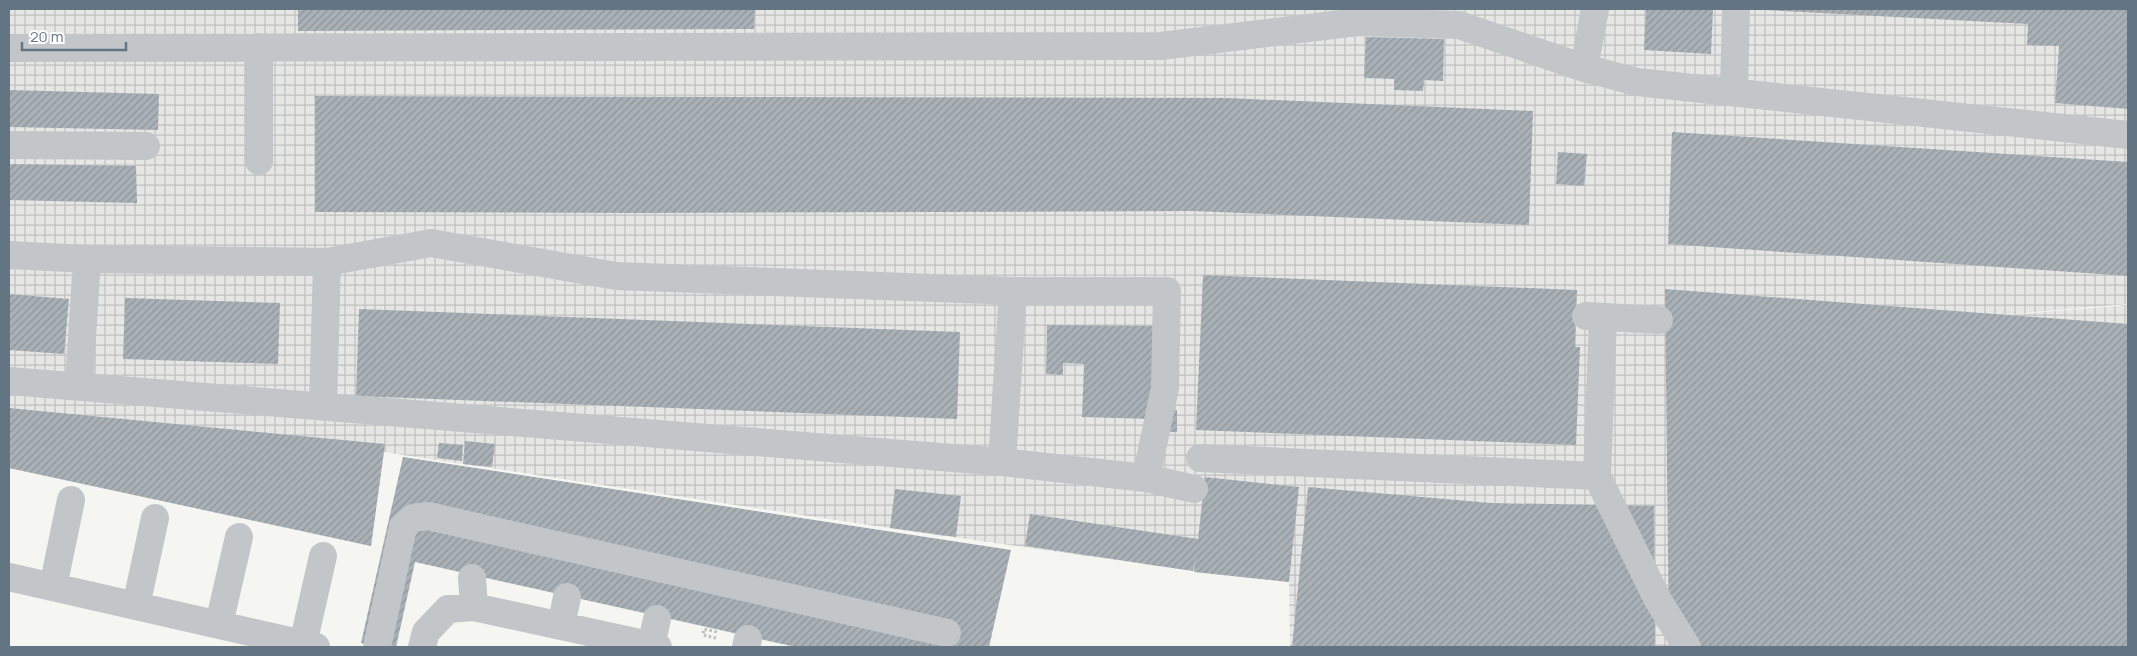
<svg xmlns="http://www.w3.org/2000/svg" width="2137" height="656" font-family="Manrope,sans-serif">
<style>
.industrial{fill:url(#industrial-grid)}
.building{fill:url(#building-hatch)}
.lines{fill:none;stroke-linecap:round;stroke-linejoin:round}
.path{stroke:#bcbec0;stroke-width:3;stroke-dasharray:2.5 2.5;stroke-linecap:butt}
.minor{stroke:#c2c6c9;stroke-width:28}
</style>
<defs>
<pattern id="industrial-grid" width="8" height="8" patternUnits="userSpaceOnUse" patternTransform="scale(1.25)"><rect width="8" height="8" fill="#e6e7e5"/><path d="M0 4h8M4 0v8" fill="none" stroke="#bec0bf"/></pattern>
<pattern id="building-hatch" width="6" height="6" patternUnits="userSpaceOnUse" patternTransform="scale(1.25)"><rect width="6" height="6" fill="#a9b1b7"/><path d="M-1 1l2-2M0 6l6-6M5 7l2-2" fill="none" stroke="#8d959a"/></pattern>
</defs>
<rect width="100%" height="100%" fill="#f5f5f1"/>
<!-- industrial -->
<path class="industrial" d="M9,9h2119v295l-253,22 253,-21v342h-838l-1,-65 -96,-11 -277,-39 -513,-77 -19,-3 -13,94 -362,-78z"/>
<!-- building -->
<path class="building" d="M298,9h457l-1,20 -456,2z
M1646,9h67l-2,45 -67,-4z
M1745,9h383v100l-73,-6 4,-57 -32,-1 1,-21z
M1366,37l78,2 -1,42 -19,-1 -1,11 -29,-1v-11l-30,-1z
M9,90l150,4 -1,36 -149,-3z
M315,96l912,2 306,13 -4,114 -337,-14 -556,2 -321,-1z
M1672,132l456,30v114l-460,-32z
M1558,152l29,2 -3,32 -28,-2z
M9,164l127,2 1,37 -128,-3z
M1203,275l374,15 -2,57h5l-4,98 -380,-15z
M1665,289l463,35v323h-459z
M9,294l60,5 -5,55 -55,-4z
M125,298l155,5 -2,61 -155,-5z
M359,309l601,23 -3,87 -601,-23z
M1047,325l106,1 -2,93 -69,-2 2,-53 -21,-1v12l-17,-1z
M9,408l376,36 -14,102 -362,-78z
M1166,410h11v22h-12z
M465,441l30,3 -3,23 -29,-3z
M439,443l24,2 -1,16 -25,-3z
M403,457l608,93 -22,97h-193l-381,-85 -19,85h-15l-20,-4z
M1205,477l94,10 -10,95 -95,-10 2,-18 -3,17 -168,-25 5,-32 168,25z
M1308,487l183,16 163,3 1,141h-363z
M895,489l66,7 -5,41 -66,-9z"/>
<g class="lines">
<!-- path -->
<path class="path" d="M716,638l-13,-3 1,-6 13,3"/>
<!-- minor -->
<path class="minor" d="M259,47v114
M9,48l1152,-2 197,-24 101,3 125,43 53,14 491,53
M1584,68l11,-59
M1734,92l2,-83
M9,145l137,1
M9,255l78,4 240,3 104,-19 185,33 397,15 -11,171
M1013,291h154l-2,97 -19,90
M1586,316l73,4
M9,381l993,81 144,16 48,11
M79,385l8,-126
M323,406l4,-144
M1200,458l397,18 6,-159
M1597,476l61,124 29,47
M9,577l307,70
M472,578l2,29
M53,587l18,-87
M136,606l19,-88
M219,624l20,-87
M561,626l6,-29
M303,644l20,-88
M651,646l6,-27
M377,647l26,-120 10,-9 15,-2 519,117
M422,647l4,-15 22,-23 26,-2 184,40
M746,647l2,-8"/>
</g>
<!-- border -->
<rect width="2137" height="656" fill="none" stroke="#637483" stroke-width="20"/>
<!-- scale -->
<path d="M22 42v8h104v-8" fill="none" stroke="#637483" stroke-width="2.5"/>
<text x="30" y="42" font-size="15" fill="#637483" stroke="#ffffff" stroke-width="4" paint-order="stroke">20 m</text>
</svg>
